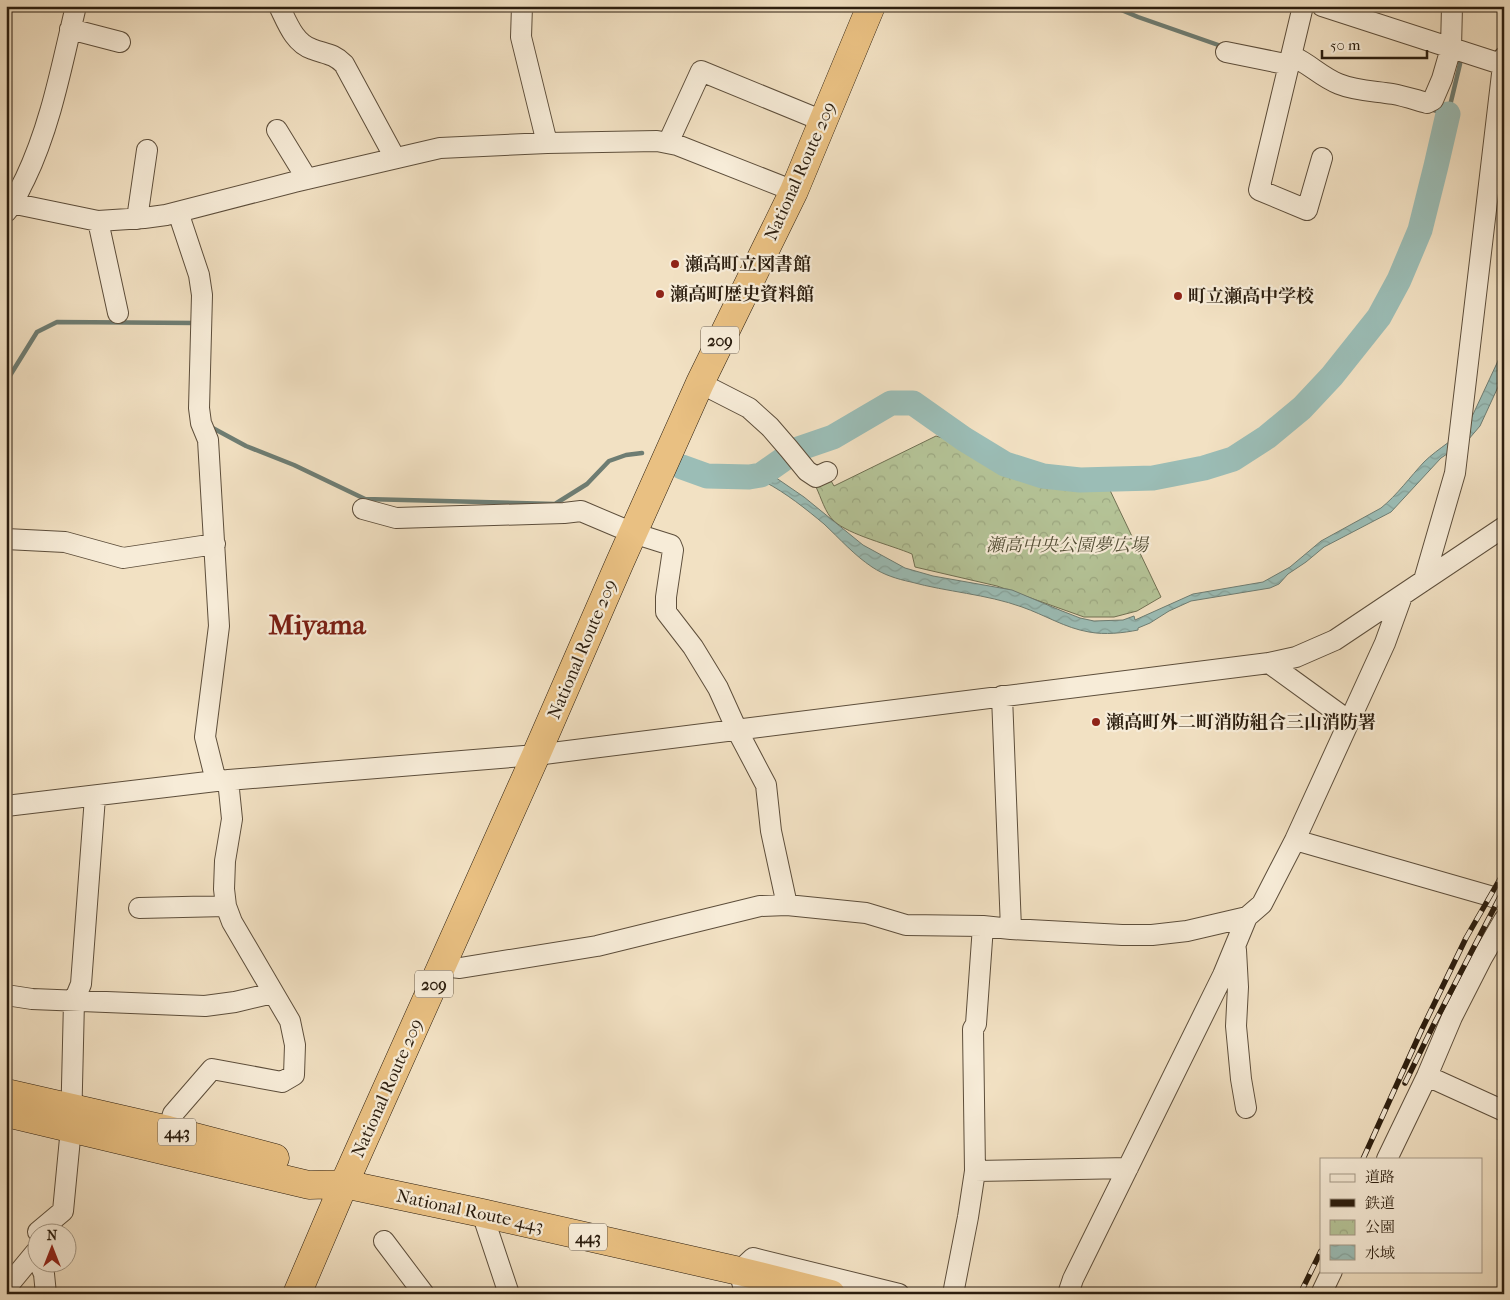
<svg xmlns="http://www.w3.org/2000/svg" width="1510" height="1300" font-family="'IM FELL French Canon','Noto Serif JP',serif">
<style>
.park{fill:url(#park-crowns);stroke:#707053}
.water{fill:url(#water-waves);stroke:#6e7d73}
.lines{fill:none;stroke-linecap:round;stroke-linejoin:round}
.stream{stroke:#6e7d73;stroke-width:4.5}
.river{stroke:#9bbdb6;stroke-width:25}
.minor-casing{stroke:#5d4e3b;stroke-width:22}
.highway-casing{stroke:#2b1d0e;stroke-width:29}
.minor{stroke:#f7ecd8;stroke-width:20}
.highway{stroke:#e9c082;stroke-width:28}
.rail-casing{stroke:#2b1d0e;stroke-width:5.5}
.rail{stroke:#f7ecd8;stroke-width:4;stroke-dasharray:11;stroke-linecap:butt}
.poi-dot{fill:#8f2418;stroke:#f7ecd8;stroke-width:2}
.labels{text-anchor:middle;stroke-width:4.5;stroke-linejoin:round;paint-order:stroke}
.shield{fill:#f7ecd8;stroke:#685b4b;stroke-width:1}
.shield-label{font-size:16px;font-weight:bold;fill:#2b1d0e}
.street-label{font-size:18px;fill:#2b1d0e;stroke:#f7ecd8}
.poi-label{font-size:18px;font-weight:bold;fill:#2b1d0e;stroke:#f7ecd8;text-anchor:start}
.park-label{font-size:18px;font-style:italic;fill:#544f37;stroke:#f7ecd8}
.town-label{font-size:28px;font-weight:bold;fill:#7a1f14;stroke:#f7ecd8}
</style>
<defs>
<pattern id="park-crowns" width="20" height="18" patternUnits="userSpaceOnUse" patternTransform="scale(1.25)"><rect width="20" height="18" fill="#b5c498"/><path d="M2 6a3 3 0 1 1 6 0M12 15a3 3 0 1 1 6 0" fill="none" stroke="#9ca882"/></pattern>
<pattern id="water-waves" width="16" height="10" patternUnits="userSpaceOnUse" patternTransform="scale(1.25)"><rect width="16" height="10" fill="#9bbdb6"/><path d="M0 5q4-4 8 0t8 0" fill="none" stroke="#86a29b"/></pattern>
</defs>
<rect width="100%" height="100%" fill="#f2e1c3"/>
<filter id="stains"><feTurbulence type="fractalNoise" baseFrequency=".004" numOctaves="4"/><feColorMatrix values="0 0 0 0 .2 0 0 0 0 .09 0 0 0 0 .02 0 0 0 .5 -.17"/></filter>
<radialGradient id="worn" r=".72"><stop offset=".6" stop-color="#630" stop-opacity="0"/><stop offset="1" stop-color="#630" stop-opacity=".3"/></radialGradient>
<!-- park -->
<path class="park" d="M936,436l10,3 45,27 54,17 62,1 54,113 -24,14 -23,6h-30l-87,-31 -82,-19 -3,-13c-21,-9 -63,-19 -78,-33 -9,-8 -13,-24 -18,-34l14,-8 4,7z"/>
<!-- water -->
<path class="water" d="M1504,348v26l-24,52 -12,14 -27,18 -50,54 -67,35 -18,15 -18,12 -9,10 -9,4 -79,13 -22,10 -19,12 -12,5v2c-15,3 -33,5 -49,2 -24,-4 -44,-17 -67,-25 -36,-13 -75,-15 -111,-25 -14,-3 -27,-7 -39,-15 -18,-12 -32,-28 -48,-43 -18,-15 -38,-31 -59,-42l4,-9 35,24 59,48 42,23 28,8 79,14 50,21 18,7 14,3 29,-1 11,-4 1,4 58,-26 70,-12 27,-15 31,-26 60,-33c16,-13 29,-31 43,-46 14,-14 33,-23 45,-39z"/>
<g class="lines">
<!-- stream -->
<path class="stream" d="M1112,6l26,11 86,30
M1430,109l18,5 12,-50v-7
M6,382l31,-50 20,-10 139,1
M209,426l37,20 48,19 71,34 190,5 32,-20 22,-23 17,-6 16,-2"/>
<!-- river -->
<path class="river" d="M682,467l25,9 42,1 12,-2 37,-26 35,-12 58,-34h22l51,36 41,25 38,12 37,4 73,-2 51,-10 29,-9 34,-22 35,-29 30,-32 47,-59 20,-37 21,-50 16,-64 12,-52"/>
<!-- minor casing -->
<g class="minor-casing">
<path id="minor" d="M279,6c8,16 15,37 33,43 13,5 21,4 32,15l51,94
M522,6l-1,31 26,106
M1303,6l-44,184 48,20 15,-52
M1322,6l182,59
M70,29l50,13
M1226,52l64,13
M1292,56c18,8 29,21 47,28 17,7 36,7 54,10 11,2 23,6 34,9l6,-3 9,-21 9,-31 1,-42
M277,130l30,49
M668,143l33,-72 122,50
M6,202l92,19 46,-3 22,-3 128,-33 146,-34 107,-5 110,-2 20,4 117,46
M6,212c9,-10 13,-22 19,-33 26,-54 37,-115 51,-173
M178,212l21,63 3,20 -3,113 2,15 7,17 11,186 -14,111 11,44
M137,219l10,-69
M98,221l20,92
M700,383l49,25 21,19 19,22 18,22 9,6 11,-5
M363,509l33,9 168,-5 17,-2 52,22 38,12 2,5 -7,47v15l27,35 25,41 19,42 29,55 5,46 16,74
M6,539l59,3 58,16 92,-14
M1424,580l31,-107 49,-416
M1269,663l80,58
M1002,696l9,233
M6,806l210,-25 320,-26 733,-92 27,-6 39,-17 169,-113
M1295,840l195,56 14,5
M139,908l87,-2
M1236,950l2,37 -2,39 5,53 5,29
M442,966l18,2 137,-22 163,-40 27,-1 79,8 40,12 77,1 28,3 111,6h30l35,-4 60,-14
M6,995l26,4 173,7 30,-4 38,-9
M1427,1076l77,35
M168,1130l5,-16 39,-45 70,13 12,-7 1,-30 -5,-24 -58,-99 -6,-16 -2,-17 1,-28 7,-42 -4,-39
M1387,1159l40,-83 25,-59 30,-59 22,-38
M975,1171l153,-3
M482,1213l27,81
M38,1232l25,-21 8,-83 3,-127 7,-17 14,-187
M384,1241l40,53
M39,1262l5,12 2,20
M6,1288l29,-35
M763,1294l-19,-5 -5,-18 14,-13 146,36
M953,1294l15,-77 7,-46 -2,-142 3,-5 7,-98
M1068,1294l5,-15 150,-304 24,-58 15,-13 33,-64 90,-197 17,-47
M1321,1294l11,-23"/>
</g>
<!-- highway casing -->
<g class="highway-casing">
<path id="highway" d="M6,1093l162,37 107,28
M6,1113l303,72 35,-1 138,29 257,58 92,23
M297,1294l47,-110 192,-429 84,-193 80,-179 94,-192 77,-185"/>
</g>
<!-- minor -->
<use href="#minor" class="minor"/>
<!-- highway -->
<use href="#highway" class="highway"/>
<!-- rail casing -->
<g class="rail-casing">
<path id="rail" d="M1405,1083l28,-57 71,-137
M1363,1159l59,-130 44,-91 38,-66
M1300,1294l21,-43"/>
</g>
<!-- rail -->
<use href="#rail" class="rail"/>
</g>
<!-- markers -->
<g class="poi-dot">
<circle cx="675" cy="264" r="5"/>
<circle cx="660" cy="294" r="5"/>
<circle cx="1178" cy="296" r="5"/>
<circle cx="1096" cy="722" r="5"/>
</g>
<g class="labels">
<!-- shield labels -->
<g class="shield">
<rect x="701" y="326.5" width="38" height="27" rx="4"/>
<rect x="415" y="970.5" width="38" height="27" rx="4"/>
<rect x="158" y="1118.5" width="38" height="27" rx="4"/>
<rect x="569" y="1223.5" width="38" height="27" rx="4"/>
</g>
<g class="shield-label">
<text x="720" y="346">209</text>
<text x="434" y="990">209</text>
<text x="177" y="1138">443</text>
<text x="588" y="1243">443</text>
</g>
<!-- street labels -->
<g class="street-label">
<text transform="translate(800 171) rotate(-66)" y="6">National Route 209</text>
<text transform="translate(582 649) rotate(-67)" y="6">National Route 209</text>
<text transform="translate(387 1088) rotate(-66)" y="6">National Route 209</text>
<text transform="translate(470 1211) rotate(12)" y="6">National Route 443</text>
</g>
<!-- poi labels -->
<g class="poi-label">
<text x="685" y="270">瀬高町立図書館</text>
<text x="670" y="300">瀬高町歴史資料館</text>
<text x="1188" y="302">町立瀬高中学校</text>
<text x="1106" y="728">瀬高町外二町消防組合三山消防署</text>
</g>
<!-- park labels -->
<g class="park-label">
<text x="1067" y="551">瀬高中央公園夢広場</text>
</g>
<!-- town labels -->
<g class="town-label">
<text x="317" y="634">Miyama</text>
</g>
</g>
<!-- margin -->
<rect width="1510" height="1300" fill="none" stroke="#f2e1c3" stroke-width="25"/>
<rect x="8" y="8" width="1495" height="1285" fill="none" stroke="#2b1d0e" stroke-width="2.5"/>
<rect x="12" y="12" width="1485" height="1275" fill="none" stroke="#2b1d0e"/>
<!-- legend -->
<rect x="1320" y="1158" width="162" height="115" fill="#f7ecd8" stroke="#a59987"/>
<rect x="1330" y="1174" width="25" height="8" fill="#f7ecd8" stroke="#a59987"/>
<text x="1365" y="1182" font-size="15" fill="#2b1d0e">道路</text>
<rect x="1330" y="1199" width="25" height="8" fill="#2b1d0e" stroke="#a59987"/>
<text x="1365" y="1208" font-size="15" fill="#2b1d0e">鉄道</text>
<rect x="1330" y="1220" width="25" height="15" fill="url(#park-crowns)" stroke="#a59987"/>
<text x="1365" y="1232" font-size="15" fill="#2b1d0e">公園</text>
<rect x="1330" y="1245" width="25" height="15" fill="url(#water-waves)" stroke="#a59987"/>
<text x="1365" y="1258" font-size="15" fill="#2b1d0e">水域</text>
<!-- north arrow -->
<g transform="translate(52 1248)"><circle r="24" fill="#f7ecd8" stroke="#a59987"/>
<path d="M0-4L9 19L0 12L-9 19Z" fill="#8f2418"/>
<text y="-8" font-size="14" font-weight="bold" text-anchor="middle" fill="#2b1d0e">N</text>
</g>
<!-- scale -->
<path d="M1322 50v8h105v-8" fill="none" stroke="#2b1d0e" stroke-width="2.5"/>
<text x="1330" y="50" font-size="15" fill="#2b1d0e" stroke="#f7ecd8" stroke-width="4" paint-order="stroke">50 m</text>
<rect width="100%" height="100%" filter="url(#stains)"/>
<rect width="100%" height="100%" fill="url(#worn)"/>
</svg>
